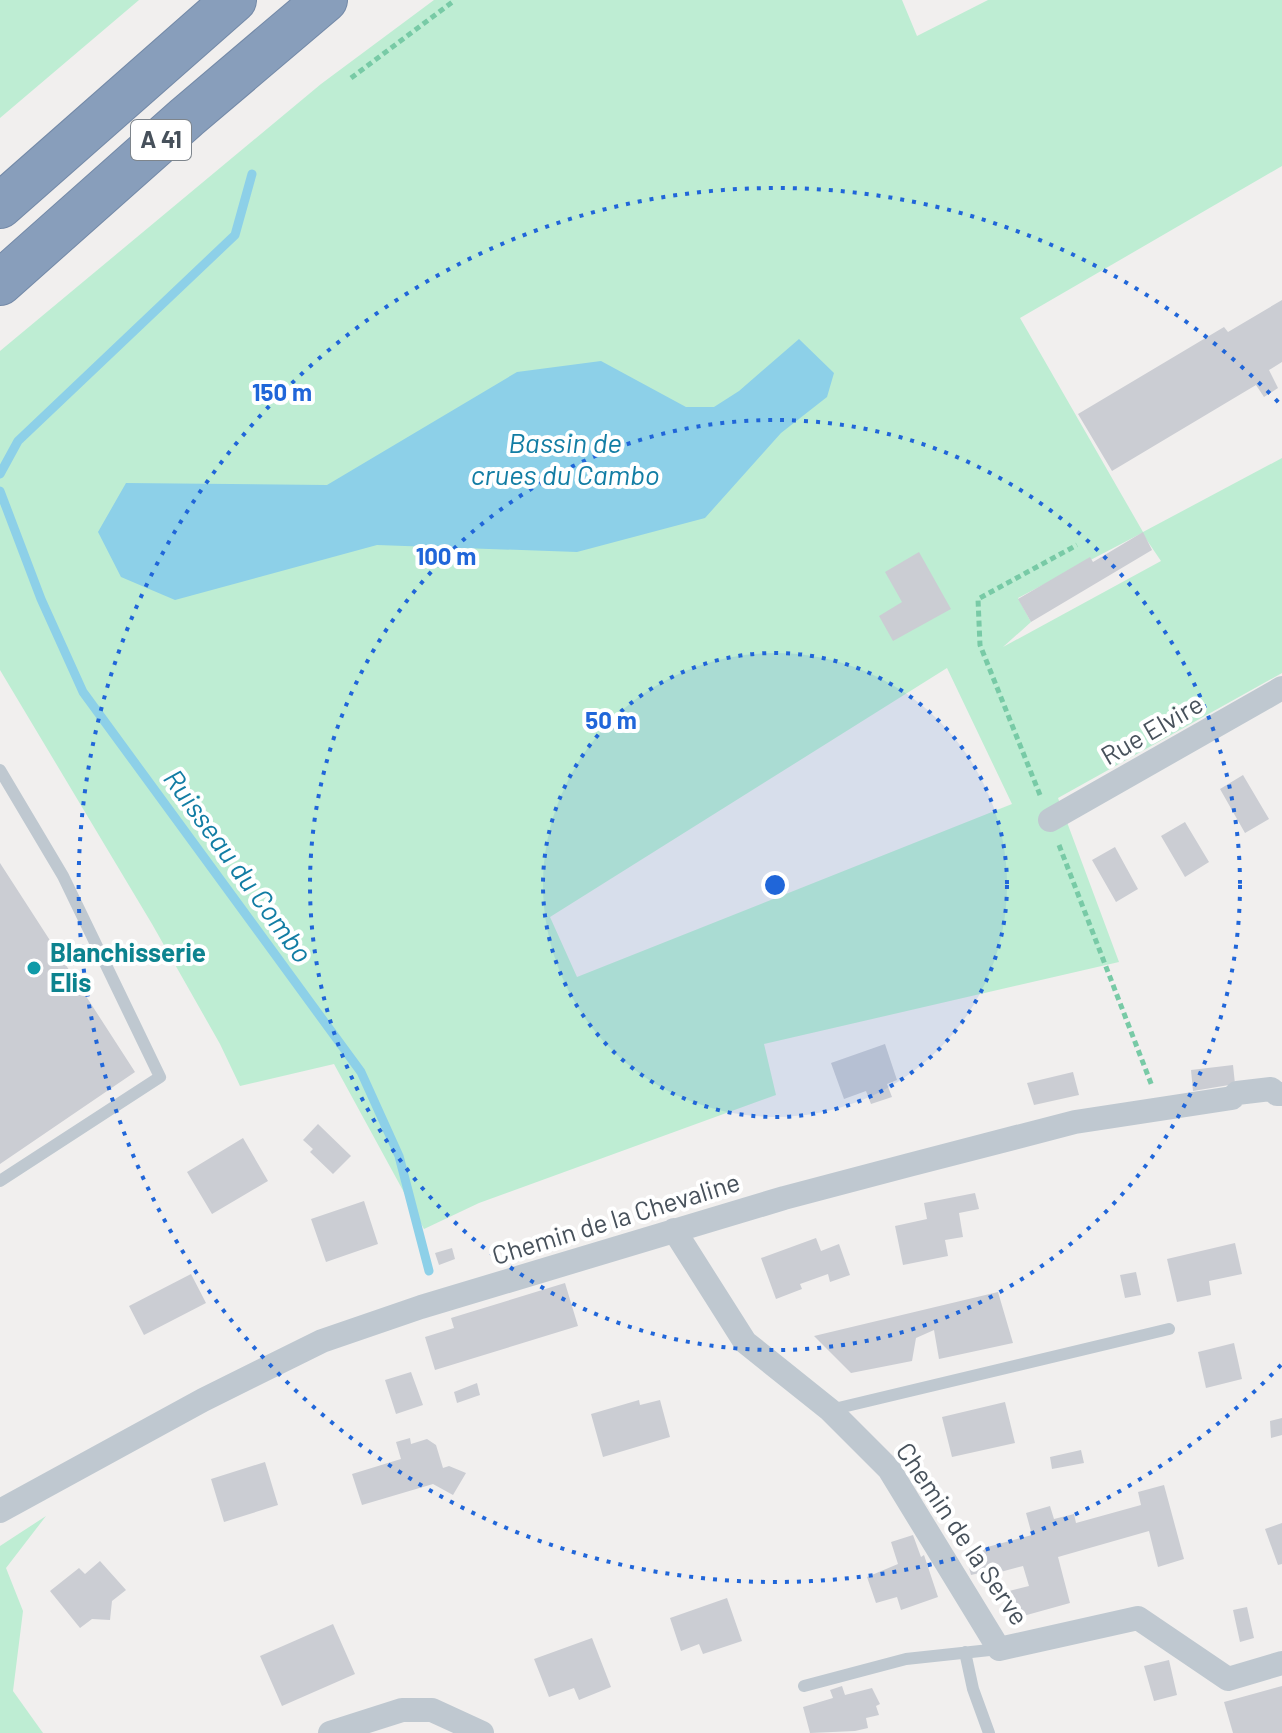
<svg xmlns="http://www.w3.org/2000/svg" width="1282" height="1733" font-family="Barlow,sans-serif">
<style>
.green{fill:#beedd3;fill-rule:evenodd}
.water{fill:#8dd0e8}
.lines{fill:none;stroke-linecap:round;stroke-linejoin:round}
.stream{stroke:#8dd0e8;stroke-width:9}
.building{fill:#cbcdd3}
.highway-casing{stroke:#7389a7;stroke-width:46}
.path{stroke:#78caa6;stroke-width:5;stroke-dasharray:6 4;stroke-linecap:butt}
.lane{stroke:#bfc8d0;stroke-width:12}
.street{stroke:#bfc8d0;stroke-width:24}
.highway{stroke:#889ebb;stroke-width:44}
.ring{fill:none;stroke:#2066d9;stroke-width:4;stroke-dasharray:4 8}
.culture-dot{fill:#0f9aa8;stroke:#fff;stroke-width:3}
.labels{text-anchor:middle;stroke-width:8;stroke-linejoin:round;paint-order:stroke}
.shield{fill:#fff;stroke:#7e858c;stroke-width:2}
.shield-label{font-size:24px;font-weight:bold;fill:#47515b}
.street-label{font-size:26px;fill:#47515b;stroke:#fff}
.culture-label{font-size:26px;font-weight:bold;fill:#0d838f;stroke:#fff;text-anchor:start}
.water-label{font-size:28px;font-style:italic;fill:#127da4;stroke:#fff}
.centre{fill:#2066d9;stroke:#fff;stroke-width:4}
.ring-label{font-size:24px;text-anchor:middle;font-weight:bold;fill:#2066d9;stroke:#fff;stroke-width:8;stroke-linejoin:round;paint-order:stroke}
</style>
<rect width="100%" height="100%" fill="#f1efee"/>
<!-- green -->
<path class="green" d="M0,0h139l-139,118z
M434,0h468l15,36 71,-36h294v166l-262,152 123,214 139,-74v215l-224,125 61,164 -355,82 12,51 -297,108 -55,26 -90,-165 -94,22 -20,-42 -68,-120 -152,-254v-319l321,-267zM1142,533l19,28 -158,86 28,-25 -13,-24zM947,668l65,136 -435,173 -27,-60z
M46,1516l-40,52 17,43 -10,80 30,42h-43v-187z"/>
<!-- water -->
<path class="water" d="M799,339l35,34 -7,24 -46,36 -76,85 -128,34 -200,-7 -202,55 -54,-23 -23,-45 28,-49 201,2 190,-113 84,-11 85,46h28l25,-16z"/>
<g class="lines">
<!-- stream -->
<path class="stream" d="M0,474l18,-33 217,-206 17,-61
M0,491l41,108 42,93 278,380 38,84 30,115"/>
</g>
<!-- building -->
<path class="building" d="M1282,300v62l-13,8 9,18 -14,9 -8,-12 -144,86 -34,-57 146,-87 4,5z
M1143,532l9,18 -121,72 -13,-23 72,-42 3,5z
M919,552l32,57 -58,32 -14,-25 23,-14 -17,-30z
M1243,775l26,44 -24,14 -25,-44z
M1185,822l24,40 -24,15 -24,-41z
M1115,847l23,42 -22,13 -24,-42z
M0,863l135,209 -135,92z
M885,1044l12,36 -10,4 5,13 -21,7 -5,-13 -22,8 -13,-36z
M1233,1065l2,19 -42,7 -2,-21z
M1073,1072l6,23 -45,10 -7,-22z
M318,1124l33,32 -18,18 -23,-22 3,-3 -10,-9z
M243,1138l25,43 -56,33 -25,-42z
M975,1193l4,16 -20,4 4,24 -18,3 3,16 -45,9 -8,-39 32,-7 -3,-16z
M364,1201l14,43 -52,18 -15,-43z
M816,1238l5,13 18,-7 11,31 -20,7 -2,-8 -28,10 2,5 -26,10 -15,-41z
M1235,1243l7,31 -33,7 2,14 -34,7 -10,-43z
M452,1248l3,11 -16,6 -4,-12z
M1136,1272l5,23 -16,3 -5,-23z
M191,1274l15,29 -62,32 -15,-29z
M565,1283l13,43 -143,44 -10,-33 29,-9 -3,-10z
M998,1292l15,51 -74,16 -5,-29 -18,8 -4,23 -61,12 -37,-37z
M1234,1343l8,36 -36,9 -8,-36z
M411,1372l12,33 -27,9 -11,-34z
M477,1383l3,12 -23,8 -3,-11z
M639,1400l1,5 20,-5 10,37 -67,20 -12,-43z
M1005,1402l10,41 -63,14 -10,-40z
M1282,1418v17l-11,3 -1,-17z
M410,1438l1,6 16,-5 9,6 7,23 6,-2 17,7 -13,22 -20,-11 -71,21 -10,-31 49,-15 -5,-17z
M1081,1450l3,13 -32,6 -2,-12z
M265,1462l13,43 -54,17 -13,-43z
M1164,1485l20,74 -26,8 -9,-36 -91,26 12,46 -58,16 -7,-27 24,-6 -6,-20 -30,8 -1,-4 -21,5 -6,-22 67,-18 -6,-22 24,-7 4,13 20,-5 2,9 65,-18 -3,-13z
M1282,1523v41l-4,1 -13,-36z
M913,1535l8,22 3,-2 14,42 -37,13 -4,-13 -21,6 -9,-26 31,-13 -7,-22z
M100,1561l26,29 -14,11 -2,19 -18,-1 -12,9 -30,-37 29,-23 6,6z
M727,1598l15,43 -39,13 -4,-10 -18,7 -11,-33z
M1247,1607l7,31 -14,4 -7,-32z
M333,1624l22,50 -73,32 -22,-50z
M592,1638l19,49 -32,13 -5,-12 -25,9 -15,-38z
M1169,1660l8,35 -23,6 -10,-35z
M842,1686l3,9 27,-7 8,16 -4,2 3,9 -13,3 2,10 -13,3 -45,2 -7,-26 30,-9 -3,-8z
M1282,1686v47h-49l-9,-31z"/>
<g class="lines">
<!-- highway casing -->
<g class="highway-casing">
<path id="highway" d="M0,206l234,-206
M0,283l187,-166 138,-117"/>
</g>
<!-- path -->
<path class="path" d="M351,78l104,-78
M1040,795l-60,-150 -2,-46 99,-54
M1059,845l93,241"/>
<!-- lane -->
<path class="lane" d="M0,770l63,106 97,201 -160,104
M830,1410l339,-81
M965,1652l8,37 16,44
M804,1686l102,-27 93,-10"/>
<!-- street -->
<path class="street" d="M1050,820l232,-132
M674,1230l71,112 85,68 59,59 110,180 139,-31 90,61 54,-16
M0,1511l203,-111 119,-59 99,-34 363,-109 125,-33 166,-43 157,-24 5,-5 34,-4 6,5h5
M330,1733l72,-23h30l50,23"/>
<!-- highway -->
<use href="#highway" class="highway"/>
</g>
<!-- distance rings -->
<circle cx="775" cy="885" r="232" fill="#2066d9" fill-opacity=".12"/>
<g class="ring">
<circle cx="775" cy="885" r="232"/>
<circle cx="775" cy="885" r="465"/>
<path d="M1281 1365A697 697 0 1 1 1281 405"/>
</g>
<!-- markers -->
<circle class="culture-dot" cx="34" cy="968" r="8"/>
<g class="labels">
<!-- shield labels -->
<rect class="shield" x="131" y="120" width="60" height="40" rx="6"/>
<g class="shield-label">
<text x="161" y="148">A 41</text>
</g>
<!-- street labels -->
<g class="street-label">
<text transform="translate(1152 730) rotate(-30)" y="9">Rue Elvire</text>
<text transform="translate(616 1219) rotate(-17)" y="9">Chemin de la Chevaline</text>
<text transform="translate(962 1534) rotate(56)" y="9">Chemin de la Serve</text>
</g>
<!-- culture labels -->
<g class="culture-label">
<text x="50" y="962">Blanchisserie<tspan x="50" dy="30">Elis</tspan></text>
</g>
<!-- water labels -->
<g class="water-label">
<text x="565" y="453">Bassin de<tspan x="565" dy="32">crues du Cambo</tspan></text>
<text transform="translate(238 866) rotate(54)" y="10">Ruisseau du Combo</text>
</g>
</g>
<circle cx="775" cy="885" r="12" class="centre"/>
<g class="ring-label">
<text x="282" y="401">150 m</text>
<text x="446" y="565">100 m</text>
<text x="611" y="729">50 m</text>
</g>
</svg>
